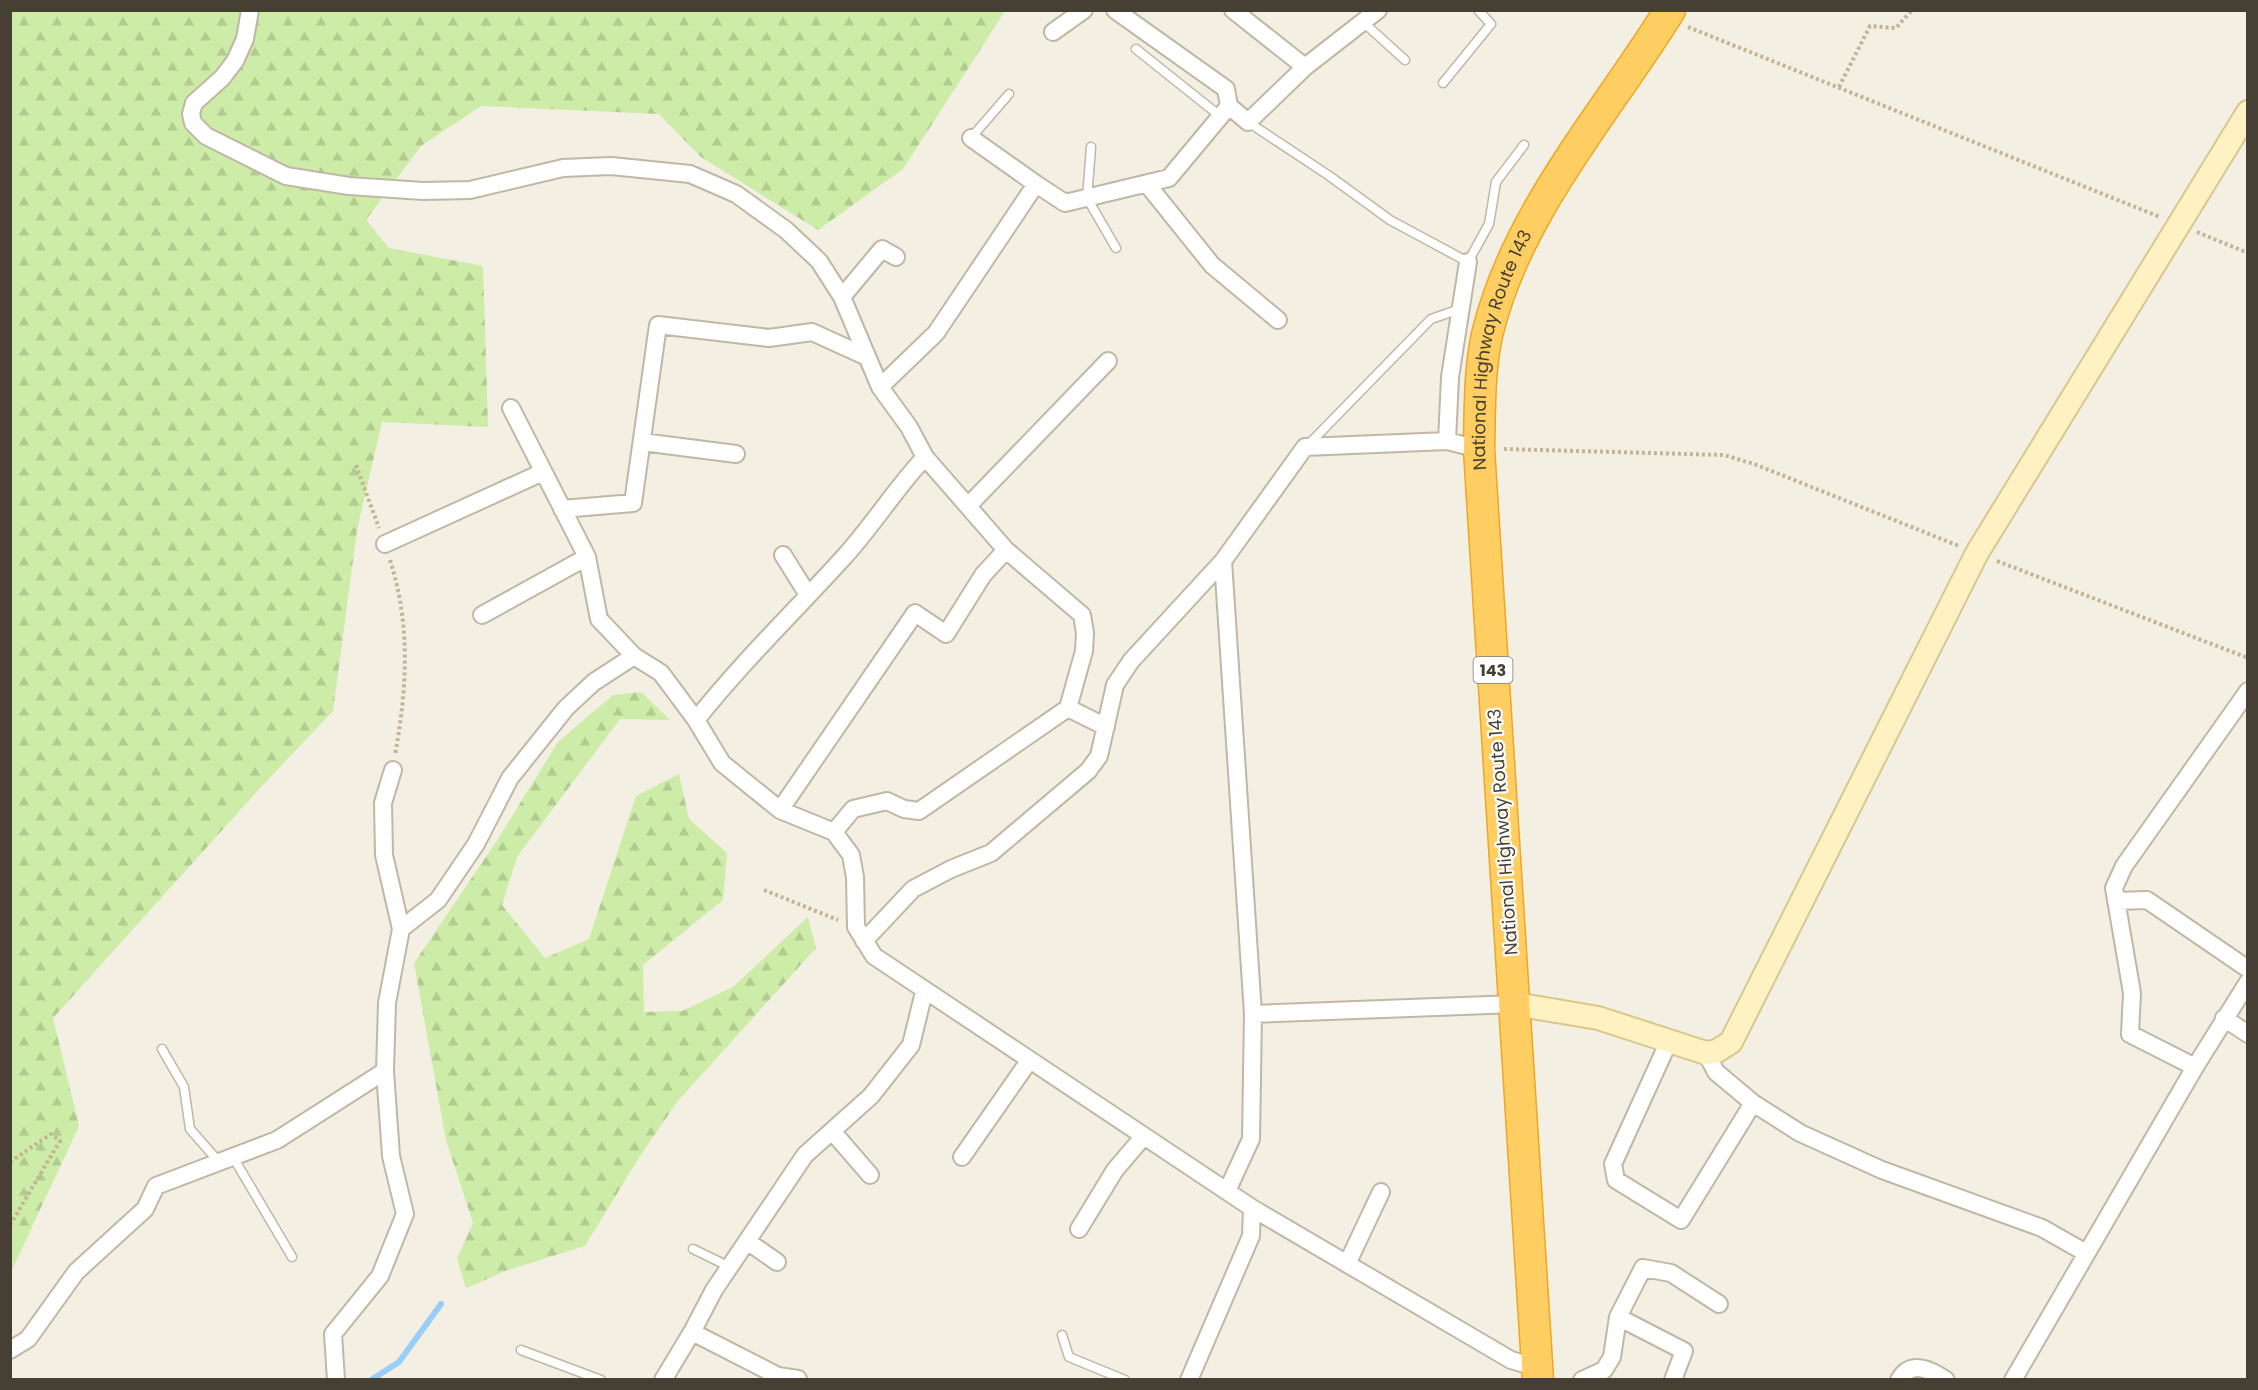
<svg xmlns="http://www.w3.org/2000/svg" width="2258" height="1390" font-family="Poppins,sans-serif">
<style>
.forest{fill:url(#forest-firs)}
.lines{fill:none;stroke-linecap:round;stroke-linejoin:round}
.stream{stroke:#99cff7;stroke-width:6}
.lane-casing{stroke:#c0b7a5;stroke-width:11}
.street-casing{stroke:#c0b7a5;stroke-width:20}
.secondary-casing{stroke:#d8c68e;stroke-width:26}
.highway-casing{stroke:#eca724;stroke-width:33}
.path{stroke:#c3b495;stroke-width:4;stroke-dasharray:3 3;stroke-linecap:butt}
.lane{stroke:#fff;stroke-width:8}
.street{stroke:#fff;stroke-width:16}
.secondary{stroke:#fff2c2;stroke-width:22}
.highway{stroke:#ffce63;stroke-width:30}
.labels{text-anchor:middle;stroke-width:4.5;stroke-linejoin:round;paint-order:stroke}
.shield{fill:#fff;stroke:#7e7970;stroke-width:1.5}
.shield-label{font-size:16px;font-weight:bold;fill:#463f33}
.street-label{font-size:18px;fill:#463f33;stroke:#fff}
</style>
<defs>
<pattern id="forest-firs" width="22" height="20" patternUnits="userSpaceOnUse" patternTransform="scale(1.5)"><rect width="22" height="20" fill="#cceca8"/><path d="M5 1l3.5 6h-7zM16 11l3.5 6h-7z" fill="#b1cb91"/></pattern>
</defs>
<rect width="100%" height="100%" fill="#f4efe3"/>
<!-- forest -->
<path class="forest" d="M11,11h994l-102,158 -85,61 -117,-73 -42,-43 -178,-8 -60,40 -55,74 23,28 94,18 5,161 -106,-5 -25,108 -24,181 -72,76 -208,231 26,108 -68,146z
M641,692l29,28 -50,-1 -103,138 -15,48 43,53 44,-19 47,-143 43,-22 10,45 38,34 -4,47 -80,65 1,47 38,-1 51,-24 75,-70 8,31 -139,154 -37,54 -55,90 -77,24 -42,18 -9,-29 16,-36 -27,-83 -32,-177 82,-121 62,-100 55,-47z"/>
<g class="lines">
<!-- stream -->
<path class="stream" d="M371,1380l28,-18 42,-58"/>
<!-- lane casing -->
<g class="lane-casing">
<path id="lane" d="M1363,22l42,38
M1136,49l84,67
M1443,83l48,-59 -13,-14
M1248,122l80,53 62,45 78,42 21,-38 7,-42 28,-37
M971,138l38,-44
M1091,147l-4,51 29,50
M1308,445l123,-126 29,-10
M162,1049l22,38 6,42 29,33
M233,1157l59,100
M693,1249l37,18
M1062,1335l7,22 56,23
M521,1350l80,30"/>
</g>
<!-- street casing -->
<g class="street-casing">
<path id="street" d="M250,10l-5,29 -10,22 -13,17 -28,25 -3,11 2,9 13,13 80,40 63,10 74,5 47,-1 93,-22 48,-2 79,8 46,20 50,36 33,31 23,36 38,90 29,40 16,30c-29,31 -52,68 -81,100 -49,54 -102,105 -148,163
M1115,10l111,79 3,17
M1233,10l72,57
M1053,32l31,-22
M971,138l65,46
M1147,184l65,81 66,55
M842,297l40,-48 14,8
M880,387l56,-54 100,-149 29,19 104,-25 60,-72 19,16 57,-55 73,-57
M511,408l76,149 12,62 35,37 27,17 35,47 26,43 58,47 54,22 17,23 4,22 1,50 18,29 378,252 259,152 27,8
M1447,441l3,-64 18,-115
M642,442l94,12
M968,506l140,-145
M562,509l71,-6 25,-178 111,13 43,-6 55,25
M385,544l158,-72
M783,555l25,40
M482,615l105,-58
M1068,708l38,19
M780,810l135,-197 31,21 37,-59 23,-25
M834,832l19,-23 34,-8 17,8 15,2 149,-103 16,-57 1,-18 -3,-18 -76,-65 -81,-93
M2116,901l31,-1 101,69
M401,929l37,-29 38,-56 34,-66 56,-70 28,-26 40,-26
M864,941l49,-52 38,-20 40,-16 97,-82 11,-15 16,-71 16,-24 92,-100
M1253,1014l262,-10
M2224,1018l24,16
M1669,1041l-56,123 3,16 65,40 72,-117
M1706,1053l10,19 37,31 47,30 82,37 160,58 44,25
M2195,1067l-65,-33 2,-41 -18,-105 10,-22 124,-175
M832,1131l38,44
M962,1157l67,-96
M1227,1191l24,-52 2,-125 -30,-453 82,-114 142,-6 32,8
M1079,1229l36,-59 29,-34
M747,1241l30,21
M1347,1264l34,-72
M1618,1317l66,34 -11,29
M692,1332l86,44 20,3
M10,1350l18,-11 48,-67 69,-63 11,-23 121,-46 108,-69
M336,1380l-3,-46 47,-58 25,-62 -14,-58 -6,-85 2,-68 14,-74 -17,-74 -1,-52 10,-33
M663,1380l29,-48 22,-42 91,-135 66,-59 40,-51 13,-53
M1189,1380l62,-144 1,-28
M1582,1380l22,-10 8,-13 6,-40 25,-49 28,5 48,31
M1899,1380c12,-21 32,-10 47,0
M2013,1380l182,-313 53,-85"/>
</g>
<!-- secondary casing -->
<g class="secondary-casing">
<path id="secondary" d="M1515,1004l83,14 108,35 11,-2 14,-9 246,-489 271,-441"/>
</g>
<!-- highway casing -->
<g class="highway-casing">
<g id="highway">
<path id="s1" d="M1538,1380l-59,-931c1,-38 0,-77 8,-114 29,-122 118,-220 183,-325"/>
</g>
</g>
<!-- path -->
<path class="path" d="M1688,27l472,190
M1839,87l31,-61 26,2 16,-18
M2197,232l51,21
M1504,449l220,6 30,9 205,82
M356,465l23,63
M390,560c21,66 17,128 5,195
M1997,561l251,97
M764,890l74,30
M10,1162l41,-28 9,7 -50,84"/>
<!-- lane -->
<use href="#lane" class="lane"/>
<!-- street -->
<use href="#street" class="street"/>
<!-- secondary -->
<use href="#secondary" class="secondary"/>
<!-- highway -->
<use href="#highway" class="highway"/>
</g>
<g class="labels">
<!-- shield labels -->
<rect class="shield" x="1473.5" y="657" width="39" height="26" rx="4.5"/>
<g class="shield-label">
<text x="1493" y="676">143</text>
</g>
<!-- street labels -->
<g class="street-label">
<text dy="6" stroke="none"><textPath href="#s1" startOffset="1035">National Highway Route 143</textPath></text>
<text transform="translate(1503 832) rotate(-94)" y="6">National Highway Route 143</text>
</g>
</g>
<!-- border -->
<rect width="2258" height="1390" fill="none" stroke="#463f33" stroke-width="24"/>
</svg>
